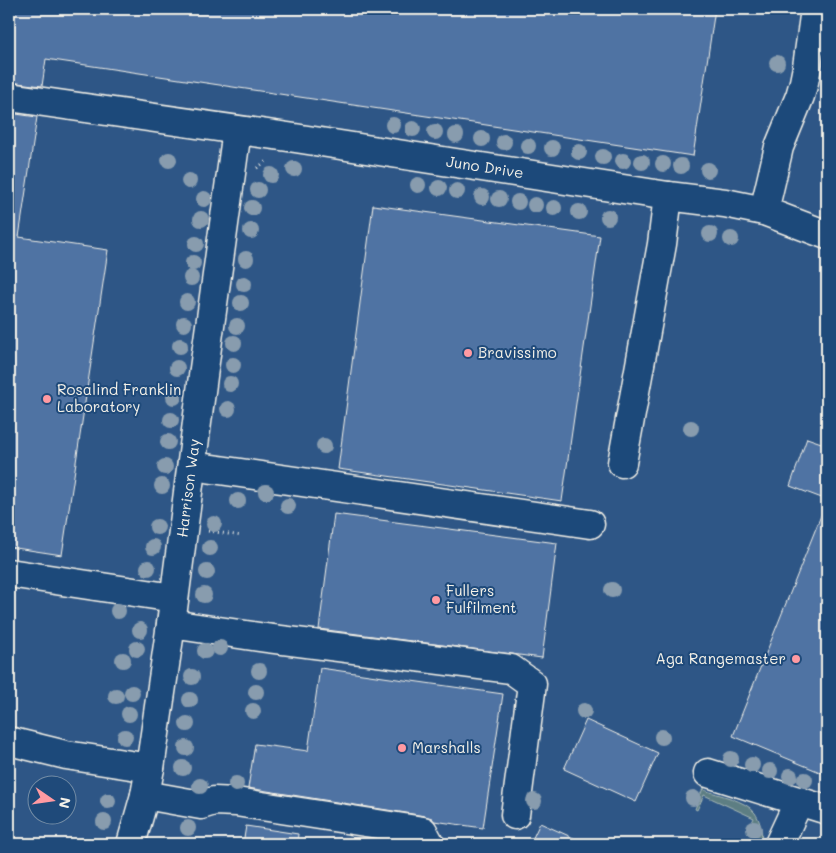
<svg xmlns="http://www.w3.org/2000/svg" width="836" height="853" font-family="Mali,sans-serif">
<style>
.built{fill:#2d5686;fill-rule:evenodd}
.green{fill:#5d7e83;stroke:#a8b8b6}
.building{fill:#4f73a3;stroke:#f4f1e8}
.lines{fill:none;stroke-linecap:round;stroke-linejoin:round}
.minor-casing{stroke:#f4f1e8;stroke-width:31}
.path{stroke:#f4f1e8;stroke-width:3;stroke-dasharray:1 4;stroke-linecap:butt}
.minor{stroke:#1f4a7a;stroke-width:28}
.tree{fill:#889cae}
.poi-dot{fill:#ff9aa2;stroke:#1f4a7a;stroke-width:2}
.labels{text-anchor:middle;stroke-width:4;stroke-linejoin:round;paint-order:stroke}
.street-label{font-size:15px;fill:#f4f1e8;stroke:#1f4a7a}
.poi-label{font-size:15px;fill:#f4f1e8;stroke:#1f4a7a;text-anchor:start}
</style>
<rect width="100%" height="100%" fill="#1f4a7a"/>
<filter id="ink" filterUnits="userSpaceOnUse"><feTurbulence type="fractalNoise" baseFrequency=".02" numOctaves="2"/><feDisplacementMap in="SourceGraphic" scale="10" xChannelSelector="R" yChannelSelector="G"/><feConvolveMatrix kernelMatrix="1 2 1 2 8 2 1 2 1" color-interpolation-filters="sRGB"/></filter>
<g filter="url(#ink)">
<!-- built -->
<path class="built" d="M9,9h818v835h-818zM38,786h30v30h-30z"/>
<!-- green -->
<path class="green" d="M705,783l-1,7c14,5 42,10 51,23 2,3 4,7 5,11 2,6 2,10 1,16l-14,-7 7,-15 -50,-23 -7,15 -2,-1z"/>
<!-- building -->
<path class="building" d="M9,9h706l-22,147 -647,-97 -4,27 -33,-4 4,-28 -4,-1z
M9,113l28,4 -18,120 89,13 -46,305 -53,-8z
M373,205l227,31 -38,265 -224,-32z
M807,438l20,7v55l-37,-14z
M826,503h1v272l-94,-39z
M334,514l223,29 -15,115 -223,-29z
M320,668l183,26 -20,134 -49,-7 -2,-3 -7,-2 -177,-28 7,-44 53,7z
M586,720l72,33 -22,49 -72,-33z
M540,823l47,21h-57z
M246,826l52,8 -1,10h-54z"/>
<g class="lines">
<!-- minor casing -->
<g class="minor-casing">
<g id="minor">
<path id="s1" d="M9,97l286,41 373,58 57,7 39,8 63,24"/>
<path d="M764,211l15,-64 21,-51 4,-14 3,-15 8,-58"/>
<path d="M622,463l40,-219 6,-48"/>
<path d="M192,466l398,58"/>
<path d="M9,573l165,25"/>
<path d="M171,624l95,14 245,31 21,15 -17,131"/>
<path d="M9,741l57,14 84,13"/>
<path d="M708,773l119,37"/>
<path d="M145,795l56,10 13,-4 22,1 187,29 7,13"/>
<path id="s2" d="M131,844l14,-49 5,-27 21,-144 32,-248 34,-246"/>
<path d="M779,844l20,-43"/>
</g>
</g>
<!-- path -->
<path class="path" d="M257,168l11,-8
M208,531l34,5"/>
<!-- minor -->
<use href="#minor" class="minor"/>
</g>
<!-- trees -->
<g class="tree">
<circle cx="777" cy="63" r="8"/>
<circle cx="393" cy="125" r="8"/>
<circle cx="413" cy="129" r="8"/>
<circle cx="435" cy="132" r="8"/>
<circle cx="456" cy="135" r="8"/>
<circle cx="482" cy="139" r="8"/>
<circle cx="504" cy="142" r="8"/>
<circle cx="528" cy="146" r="8"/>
<circle cx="552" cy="148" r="8"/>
<circle cx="579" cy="152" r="8"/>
<circle cx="603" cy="157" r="8"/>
<circle cx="169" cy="160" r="8"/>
<circle cx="623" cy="161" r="8"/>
<circle cx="642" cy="162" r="8"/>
<circle cx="663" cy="164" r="8"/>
<circle cx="681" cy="166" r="8"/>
<circle cx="294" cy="169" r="8"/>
<circle cx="708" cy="170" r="8"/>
<circle cx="271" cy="175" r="8"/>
<circle cx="189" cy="181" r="8"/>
<circle cx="418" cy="185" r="8"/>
<circle cx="439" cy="188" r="8"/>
<circle cx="258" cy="190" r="8"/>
<circle cx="457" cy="191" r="8"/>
<circle cx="482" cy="197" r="8"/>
<circle cx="204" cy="199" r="8"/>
<circle cx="499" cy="199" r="8"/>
<circle cx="518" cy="202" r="8"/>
<circle cx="535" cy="205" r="8"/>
<circle cx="252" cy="208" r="8"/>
<circle cx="554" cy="208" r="8"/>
<circle cx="579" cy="212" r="8"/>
<circle cx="608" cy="217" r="8"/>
<circle cx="201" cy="219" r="8"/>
<circle cx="251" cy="231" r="8"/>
<circle cx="710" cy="234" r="8"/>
<circle cx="731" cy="239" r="8"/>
<circle cx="196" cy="244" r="8"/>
<circle cx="246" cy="259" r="8"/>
<circle cx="193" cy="263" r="8"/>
<circle cx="191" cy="278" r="8"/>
<circle cx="244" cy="284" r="8"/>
<circle cx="187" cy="302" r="8"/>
<circle cx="241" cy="303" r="8"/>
<circle cx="184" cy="324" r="8"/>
<circle cx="237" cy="326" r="8"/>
<circle cx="234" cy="343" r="8"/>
<circle cx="180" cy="346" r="8"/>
<circle cx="233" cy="365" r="8"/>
<circle cx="177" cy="368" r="8"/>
<circle cx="230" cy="384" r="8"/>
<circle cx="174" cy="397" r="8"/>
<circle cx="228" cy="409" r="8"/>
<circle cx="171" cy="420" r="8"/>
<circle cx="691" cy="428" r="8"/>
<circle cx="168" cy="442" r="8"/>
<circle cx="324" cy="446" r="8"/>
<circle cx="165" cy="467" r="8"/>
<circle cx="162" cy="486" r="8"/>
<circle cx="266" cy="492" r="8"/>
<circle cx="238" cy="501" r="8"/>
<circle cx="288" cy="506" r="8"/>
<circle cx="214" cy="524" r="8"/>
<circle cx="157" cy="527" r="8"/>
<circle cx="153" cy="547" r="8"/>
<circle cx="210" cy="548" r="8"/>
<circle cx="148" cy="568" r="8"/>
<circle cx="207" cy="572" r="8"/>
<circle cx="612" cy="590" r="8"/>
<circle cx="204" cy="595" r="8"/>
<circle cx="118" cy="611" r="8"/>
<circle cx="140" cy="630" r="8"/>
<circle cx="220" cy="648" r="8"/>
<circle cx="137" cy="649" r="8"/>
<circle cx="205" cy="651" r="8"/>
<circle cx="123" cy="660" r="8"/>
<circle cx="259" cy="671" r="8"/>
<circle cx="192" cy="677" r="8"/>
<circle cx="256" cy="692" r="8"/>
<circle cx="132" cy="693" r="8"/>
<circle cx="116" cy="696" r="8"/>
<circle cx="190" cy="700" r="8"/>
<circle cx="253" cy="711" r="8"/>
<circle cx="584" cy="711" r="8"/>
<circle cx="129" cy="714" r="8"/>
<circle cx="187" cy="724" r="8"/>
<circle cx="125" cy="737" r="8"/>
<circle cx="662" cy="737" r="8"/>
<circle cx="186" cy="748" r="8"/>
<circle cx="731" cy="759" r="8"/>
<circle cx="752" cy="765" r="8"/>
<circle cx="183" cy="768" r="8"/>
<circle cx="770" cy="771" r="8"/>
<circle cx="790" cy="776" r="8"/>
<circle cx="805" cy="780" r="8"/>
<circle cx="236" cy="784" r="8"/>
<circle cx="200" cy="786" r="8"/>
<circle cx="693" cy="798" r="8"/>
<circle cx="108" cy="801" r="8"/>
<circle cx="534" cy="801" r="8"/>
<circle cx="104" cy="822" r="8"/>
<circle cx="188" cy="828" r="8"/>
<circle cx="754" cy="829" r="8"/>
</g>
</g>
<!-- markers -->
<g class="poi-dot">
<circle cx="468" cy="353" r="5"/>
<circle cx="47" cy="399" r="5"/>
<circle cx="436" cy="600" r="5"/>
<circle cx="796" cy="659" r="5"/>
<circle cx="402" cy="748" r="5"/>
</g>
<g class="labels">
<!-- street labels -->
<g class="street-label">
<text dy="5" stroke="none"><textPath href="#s1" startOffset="481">Juno Drive</textPath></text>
<text dy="5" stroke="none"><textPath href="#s2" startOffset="361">Harrison Way</textPath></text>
</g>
<!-- poi labels -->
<g class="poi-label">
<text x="478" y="358">Bravissimo</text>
<text x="57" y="395">Rosalind Franklin<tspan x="57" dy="17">Laboratory</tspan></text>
<text x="446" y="596">Fullers<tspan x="446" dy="17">Fulfilment</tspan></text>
<text x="786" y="664" text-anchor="end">Aga Rangemaster</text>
<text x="412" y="753">Marshalls</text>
</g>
</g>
<!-- margin -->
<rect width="836" height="853" fill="none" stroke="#1f4a7a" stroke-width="30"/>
<rect x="15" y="15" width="806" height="823" fill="none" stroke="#f4f1e8" stroke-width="2" filter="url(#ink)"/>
<!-- north arrow -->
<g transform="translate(52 800) rotate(103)"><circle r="24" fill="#1f4a7a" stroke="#748da6"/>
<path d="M0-4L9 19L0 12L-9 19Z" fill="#ff9aa2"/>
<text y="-8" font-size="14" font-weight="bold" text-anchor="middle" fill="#f4f1e8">N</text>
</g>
</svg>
